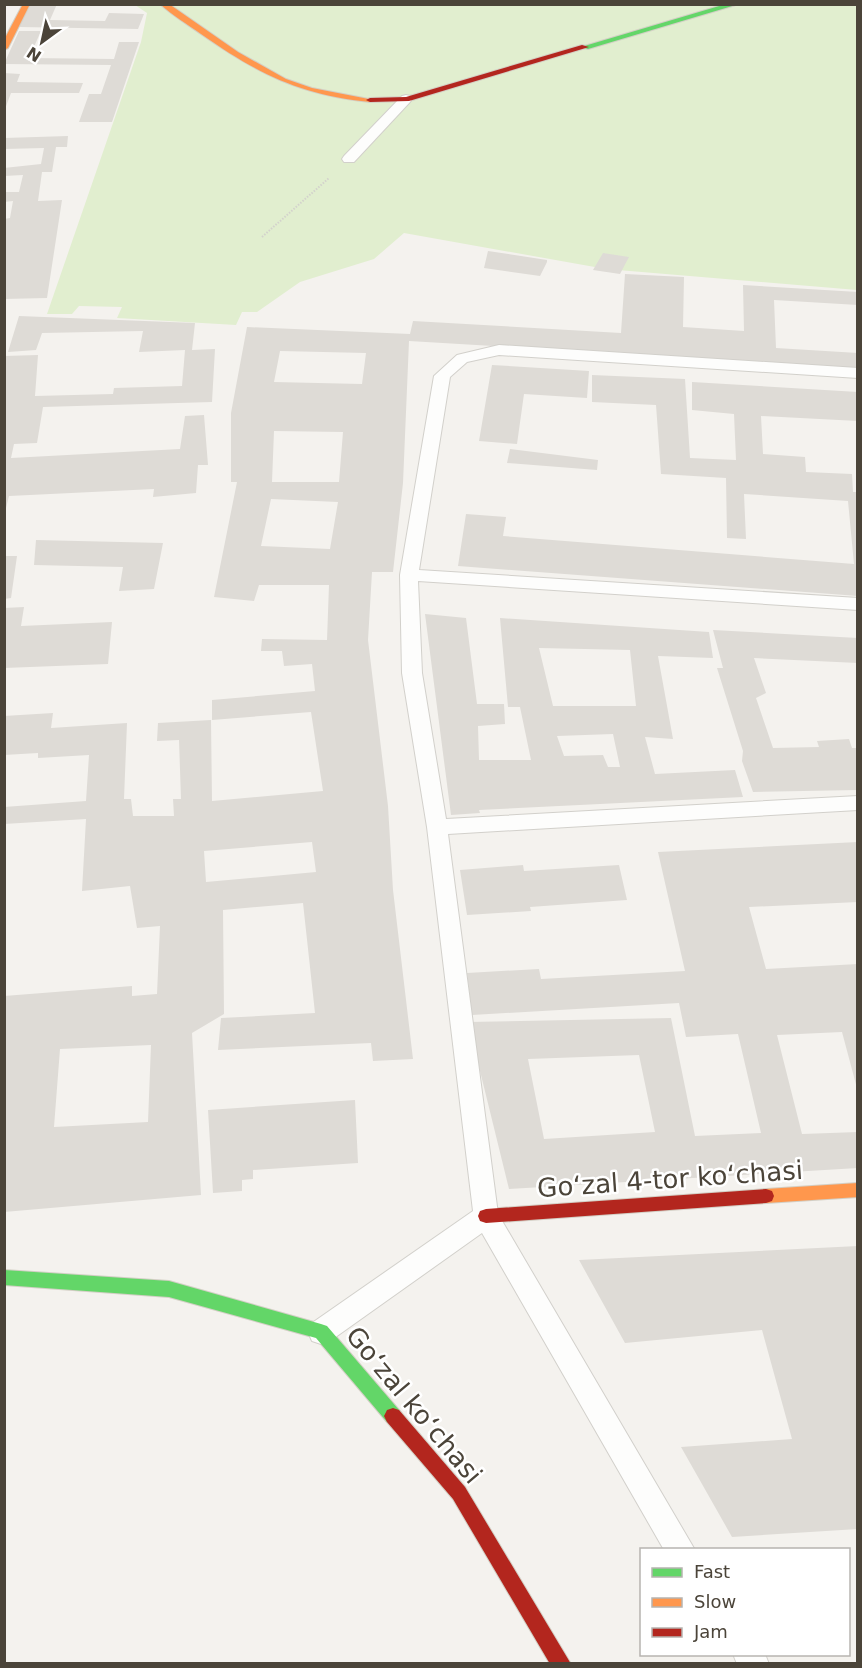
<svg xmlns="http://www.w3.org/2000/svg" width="862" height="1668" font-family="'DejaVu Sans',sans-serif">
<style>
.green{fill:#e1eecf}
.building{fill:#dedbd6;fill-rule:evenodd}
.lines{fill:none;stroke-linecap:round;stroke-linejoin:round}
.lane-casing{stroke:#d2d0cb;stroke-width:2}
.fast-casing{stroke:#d3cfc5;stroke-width:2}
.slow-casing{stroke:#d3cfc5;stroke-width:2}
.jam-casing{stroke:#d3cfc5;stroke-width:2}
.path{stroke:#d3d2cc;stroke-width:2;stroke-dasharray:1.5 1.5;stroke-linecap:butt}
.lane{fill:#fdfdfc;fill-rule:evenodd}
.fast{fill:#63d668;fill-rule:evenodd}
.slow{fill:#ff974d;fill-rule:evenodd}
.jam{fill:#b3261e;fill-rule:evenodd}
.labels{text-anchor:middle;stroke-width:5;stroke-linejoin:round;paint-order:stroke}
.near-street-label{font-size:26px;fill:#4b4439;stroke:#fff}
</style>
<rect width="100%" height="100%" fill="#f4f2ee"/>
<!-- green -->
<path class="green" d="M135,5h722v285l-251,-21 -202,-36 -30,26 -74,23 -43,30h-15l-6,13 -119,-7 5,-11 -43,-1 -7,8h-25l94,-272 6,-29z"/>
<!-- building -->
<path class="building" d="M31,4h26l-7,16 55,1 4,-8 35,1 -6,15 -119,-2z
M19,31h22l-12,27 85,1 5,-17h20l-27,80h-33l10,-28h12l10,-29 -107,-1z
M4,73l16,1 -3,8 66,1 -4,10h-68l-6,16z
M68,136l-1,11h-11l-4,25h-10l-4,29 24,-1 -15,98 -43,1v-80l6,-1 3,-17 -9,1v-10h15l4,-17 -19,1v-8l37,-4 3,-16 -40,1v-11z
M488,251l59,9v2l-7,14 -56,-8z
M603,253l26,4 -9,17 -27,-4z
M625,274l59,3 -1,50 61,4 -1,-46 115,7v13l-84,-5 2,48 82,5v15l-449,-27 -6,142 -10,89h-21l-4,68 20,166 5,84 20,169 -40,2 -2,-18 -153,7 3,-32 94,-5 -12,-110 -80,7 1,104 -32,19 9,162 -197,17v-216l128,-10v10l25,-2 3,-68 -23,2 -7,-42 -48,5 4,-72 -82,5v-17l82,-6 3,-46 -51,3v-5l-34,2v-39l49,-3 -2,15 76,-5 -3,76h7l2,17h41l-1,-17h8l-2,-59 -22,1 1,-18 53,-3 1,81 111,-10 -12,-79 -99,8v-20l103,-9 -3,-27 -28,2 -2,-15h-21l1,-12 65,1 2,-55h-70l-5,16 -40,-4 23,-115h-6v-69l16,-86 163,7 3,-13 208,12zM280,351l86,2 -4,31 -88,-2zM274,431l69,1 -4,50h-67zM271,499l67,3 -8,47 -69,-3zM312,842l4,30 -110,10 -2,-31zM151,1045l-3,77 -94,5 6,-78z
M19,316l176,7 -3,27 23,-1 -3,53 -169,5 -6,36 -23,1 -3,14 169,-9 5,-33 19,-1 4,50h-10l-2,28 -43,4 1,-8 -145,7 -5,20v-160l34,-1 -3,41 78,-2 1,-6 68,-2 3,-36 -46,2 4,-21 -101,2 -6,17 -28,2z
M492,365l97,6 -2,27 -63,-4 -7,50 -38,-3z
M592,375l93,4 5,79 46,2 -2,-46 -42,-4v-28l166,10v29l-97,-5 2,38 42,3 1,15 46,2 1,18h5v104l-400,-30 8,-52 40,3 -3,19 351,28 -6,-63 -104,-7 2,45 -19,-1 -1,-60 -65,-4 -5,-69 -64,-3z
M510,449l88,11 -1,10 -90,-7z
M36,540l127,3 -9,46 -35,2 4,-24 -89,-2z
M4,556h13l-6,42 -7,1z
M24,607l-3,19 91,-4 -4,42 -104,4v-60z
M425,614l41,4 11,86h27l1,20 -27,2 1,34h52l-11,-53h-12l-8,-89 209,14 4,26 -55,-2 15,83 -28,-2 10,37 80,-4 8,27 -264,13 1,3 -29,2zM539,648l91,2 6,56h-83zM613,734l7,33h-12l-5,-12 -39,1 -7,-20z
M713,630l145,8v25l-104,-5 12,35 -10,5 17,50 46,-1 -2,-6 32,-2 3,9h6v42l-105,2 -11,-31 1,-10 -26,-83h6z
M858,842v60l-109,5 17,62 92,-5v128l-16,-60 -65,3 25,99 56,-2v36l-349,21 -41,-167 203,-4 24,118 66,-3 -23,-99 -52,3 -7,-34 -207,12 -5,-42 72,-4 2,10 144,-8 -27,-119zM639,1055l16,77 -111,7 -16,-80z
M523,865l1,6 95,-6 8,35 -97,7 1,4 -64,4 -7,-45z
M355,1100l3,63 -105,7v9l-11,1v11l-29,2 -5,-83z
M858,1246v283l-126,8 -51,-90 111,-8 -30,-109 -137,13 -46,-83z"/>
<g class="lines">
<!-- lane casing -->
<g class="lane-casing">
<path id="lane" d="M406,95l4,1 2,3 -2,3 -56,60h-10l-2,-3 2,-3 58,-60z
M499,345l359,23v10l-359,-23 -32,7 -17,15 -31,193 439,28v12l-440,-29 4,92 24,146 412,-23v14l-410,24 50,380 197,336h-31l-182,-317 -152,108 -9,3 -9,-3 -4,-9 4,-9 161,-112 -46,-384 -25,-154 -2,-98 34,-199 23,-21z
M733,1654h32l4,10h-32z"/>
</g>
<!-- fast casing -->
<g class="fast-casing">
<path id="fast" d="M726,4h13l-151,45 -7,-2z
M4,1270l165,11 152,43 6,2 72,84 3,6 -3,6 -6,2 -6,-2 -71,-84 -147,-41 -165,-12z"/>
</g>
<!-- slow casing -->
<g class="slow-casing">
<path id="slow" d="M23,4h7l-22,44 -4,2v-10z
M160,4h9l69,48 48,27 26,9 62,12 -4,2c-70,-7 -112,-28 -169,-68 -14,-10 -29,-19 -41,-30z
M858,1183v14l-92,6 -6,-2 -2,-5 2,-5 6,-2z"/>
</g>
<!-- jam casing -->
<g class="jam-casing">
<path id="jam" d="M582,45l7,2 -180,54 -39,1 -4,-2 4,-2 36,-1z
M766,1189l6,2 2,5 -2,5 -6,2 -280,20 -6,-2 -2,-5 2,-5 6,-2z
M393,1408l6,2 66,77 106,177h-21l-97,-165 -66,-77 -3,-6 3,-6z"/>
</g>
<!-- path -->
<path class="path" d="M262,237l67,-59"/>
<!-- lane -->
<use href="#lane" class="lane"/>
<!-- fast -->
<use href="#fast" class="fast"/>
<!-- slow -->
<use href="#slow" class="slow"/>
<!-- jam -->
<use href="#jam" class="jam"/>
</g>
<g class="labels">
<!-- near-street labels -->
<g class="near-street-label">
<text transform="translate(670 1179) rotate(-4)" y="9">Goʻzal 4-tor koʻchasi</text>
<text transform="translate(414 1405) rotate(50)" y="9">Goʻzal koʻchasi</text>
</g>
</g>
<!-- border -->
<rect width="862" height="1668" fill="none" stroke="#4b4439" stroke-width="12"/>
<!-- legend -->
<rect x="640" y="1548" width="210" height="108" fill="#ffffff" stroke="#b7b4b0" stroke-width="1.5"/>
<rect x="652" y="1568" width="30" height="9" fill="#63d668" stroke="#b7b4b0" stroke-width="1.5"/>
<text x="694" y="1578" font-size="18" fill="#4b4439">Fast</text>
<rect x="652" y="1598" width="30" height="9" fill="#ff974d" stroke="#b7b4b0" stroke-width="1.5"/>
<text x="694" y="1608" font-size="18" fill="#4b4439">Slow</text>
<rect x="652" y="1628" width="30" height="9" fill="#b3261e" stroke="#b7b4b0" stroke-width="1.5"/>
<text x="694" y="1638" font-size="18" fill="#4b4439">Jam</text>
<!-- north arrow -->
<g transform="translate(42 42) rotate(213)" stroke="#ffffff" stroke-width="4.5" paint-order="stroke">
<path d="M0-4.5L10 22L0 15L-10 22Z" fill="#4b4439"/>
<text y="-9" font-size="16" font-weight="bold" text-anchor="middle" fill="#4b4439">N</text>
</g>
</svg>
